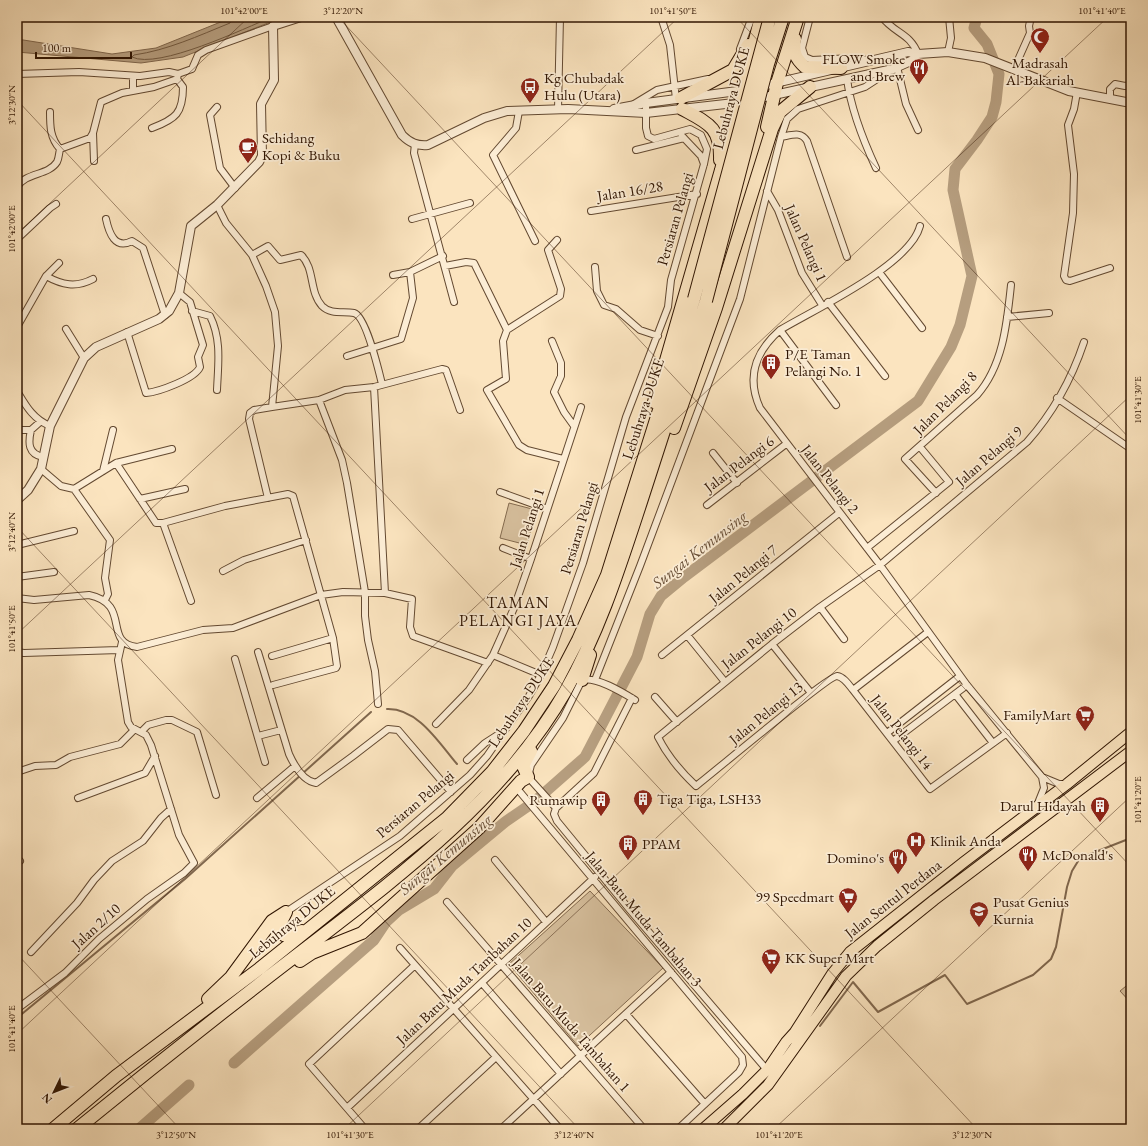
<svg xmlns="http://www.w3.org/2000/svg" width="1148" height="1146" font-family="'EB Garamond',serif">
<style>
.green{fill:#d8c19f;stroke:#846b50}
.water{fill:#b69e7f;stroke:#80674d}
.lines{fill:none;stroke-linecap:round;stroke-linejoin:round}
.shore{stroke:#735a40;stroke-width:1}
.stream{stroke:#80674d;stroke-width:2}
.river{stroke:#b69e7f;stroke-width:11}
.minor-casing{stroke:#634931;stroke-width:8}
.tertiary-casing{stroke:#634931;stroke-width:10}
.primary-casing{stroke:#301502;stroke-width:12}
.motorway-casing{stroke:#301502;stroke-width:14}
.minor{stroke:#fcedd5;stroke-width:6}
.tertiary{stroke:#fcedd5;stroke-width:8}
.primary{stroke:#fbe4bf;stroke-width:10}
.motorway{stroke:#fbe4bf;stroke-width:12}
.motorway-bridge-casing{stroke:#301502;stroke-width:14;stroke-linecap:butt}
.motorway-bridge{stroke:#fbe4bf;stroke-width:12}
.ticks{fill:none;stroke:#301502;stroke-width:1;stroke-opacity:0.45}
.labels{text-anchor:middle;stroke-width:3.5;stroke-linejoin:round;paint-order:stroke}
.poi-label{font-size:15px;fill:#301502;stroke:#fcedd5;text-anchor:start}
.street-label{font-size:15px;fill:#301502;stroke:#fcedd5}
.water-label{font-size:16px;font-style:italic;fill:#664c34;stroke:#fcedd5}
.neighbourhood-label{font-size:16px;letter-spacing:1px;fill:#301502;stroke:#fcedd5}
.neatline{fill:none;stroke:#301502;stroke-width:1.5}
.ticks-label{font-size:10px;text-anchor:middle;fill:#301502}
</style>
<rect width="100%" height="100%" fill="#fbe4bf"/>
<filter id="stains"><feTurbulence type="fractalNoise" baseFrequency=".005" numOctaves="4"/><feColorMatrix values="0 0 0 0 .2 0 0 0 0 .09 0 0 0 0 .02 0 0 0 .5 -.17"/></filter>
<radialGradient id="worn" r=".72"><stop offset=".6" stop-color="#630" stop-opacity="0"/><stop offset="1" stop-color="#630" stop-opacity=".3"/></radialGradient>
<!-- green -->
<path class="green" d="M509,503l27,7 -9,35 -27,-7z
M590,891l73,77 -85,78 -69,-82z
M1131,982v21l-11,-12z"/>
<!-- water -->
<path class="water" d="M233,17h50l-100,40 -42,6 -124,-11v-13l95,15 44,-6z"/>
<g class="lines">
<!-- shore -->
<path class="shore" d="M232,17l-2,6c-32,13 -62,27 -96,32l-2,2c26,13 113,-29 140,-40"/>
<!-- stream -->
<path class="stream" d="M387,709c31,-1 52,34 70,55
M17,1018l168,-139 186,-167
M820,1026l33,-44 25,30 67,-37 22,29 66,-29 18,-16 5,-12 11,-60 5,-16 8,-13 51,-20"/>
<!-- river -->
<path class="river" d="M234,1063l140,-123 12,-18 13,-12 35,-21 18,-23 53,-44 29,-20 51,-45 52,-100 13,-43 11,-18 23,-19 234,-176 33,-54 9,-22 12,-49 -19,-86 2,-21 22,-29 15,-23 4,-15 3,-28 -12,-30 -13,-16 3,-11
M139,1129l50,-44"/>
<!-- minor casing -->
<g class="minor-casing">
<path id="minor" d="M661,17l9,28 6,54
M810,17l-8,31 3,9 7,3 41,-2 14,2
M882,17c13,17 28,16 36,37
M740,49l12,-32
M948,52l3,-14 -2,-21
M897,67l9,37 12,26
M1014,69l16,-36 -1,-7 2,-9
M17,74l62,-2 61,4 29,-4 9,2 14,-5 6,-14 8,-5 67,-24
M847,79c4,31 16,61 29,89
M133,91v-15
M1077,92l-3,17 -6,16 6,49 -1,39 -9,63 2,4 4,1 40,-13
M1110,99v-10l5,-5 10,2 6,-1
M634,104l23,-14 51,-11
M217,107l-7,8 10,53 15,20
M558,110l2,-93
M519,111l-3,17 -23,27 42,86
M50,112c0,14 0,26 10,37
M152,128c24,-9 31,-15 31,-41l-6,-8
M93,133l1,28
M682,136l19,20 3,8
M781,137c11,-2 20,-6 26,4l40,116
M415,144l-1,9 40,149
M636,150l48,-12
M17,187c9,-15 31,-11 40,-25 2,-4 2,-9 3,-13l30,-11 3,-5 8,-31 21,-9 32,-6 23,-8 1,-5
M767,191l11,19 24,63 20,32
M217,205l9,18 26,32 14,31 9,26 3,34 -6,61 47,-7 26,-10 29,-3 68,-18 4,1 14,40
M591,211l106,-17
M106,219c3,14 9,31 26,22l11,7 22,67
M412,219l58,-16
M920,226c-10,39 -105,83 -140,104 -24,21 -34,47 -20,78l120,157 87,120 75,92 2,11 -6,15
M17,239l33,-31 6,-4
M557,240l-9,10 13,39 -1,7 -53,34 -4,11 3,38 -19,11 32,55 8,5 36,9
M252,255l16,-9 12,14 21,-5c14,13 8,37 21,51 9,9 21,5 32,7 12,3 25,59 28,71
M445,266l21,-4 8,1 33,67
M595,267l2,24 7,14 12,4 24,21 18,6
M879,272l43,56
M393,275l17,-3
M46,276c16,9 30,12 47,3
M828,302l57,74
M192,311l18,5c12,24 8,49 7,74
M1007,317l42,-4
M17,327l29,-51 13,-13
M66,329l18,29
M780,330l56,75
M127,332l19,61c12,-1 49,-14 54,-26l-2,-10 5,-12 -13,-43 -11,-9
M552,341l9,22v13l-7,16 10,20 10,14
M347,356l54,-17 12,-41 -3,-26 33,-16
M374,387l11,206
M17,391c9,15 16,28 33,35
M1057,398l74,51
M319,400l23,60 5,23 18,109v24l3,24 7,31 3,33
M17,430h14l9,-8
M31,430c-3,13 -3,24 12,27
M713,453l24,30
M116,463l40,60h7l62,-17 63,-12 5,2 40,142 4,28 -1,2 -63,17
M41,469l20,17 13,3 42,-26 56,-14
M103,471l10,-41
M74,489l36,51 -5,38 3,16 -3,6
M500,492l47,17
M936,493l-31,-34 72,-64c26,-29 30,-72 34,-110
M268,498l-19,-79 1,-6 4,-3 18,-3
M140,499l45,-10
M707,505l79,-61
M163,523l28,78
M17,545l57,-14
M503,548l28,11
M867,548l82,-66 -29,-35
M223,571l21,-11 62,-20
M17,577l37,-5
M17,598l17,2 55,-5c43,9 13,48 48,52l66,-17 30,-2 88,-33 22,-3 42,1 27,6 -2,28 3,9 75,27
M820,607l24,32
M687,635l38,47
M772,644l39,49
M17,652l7,1 95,-3
M258,652l31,102c5,11 14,27 27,29l37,-27 35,-27 10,1 53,62
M493,655l48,20
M662,655l177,-142
M272,656l61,-18
M235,659l30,103
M595,680l45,-114 100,-267 41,-162 6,-18 11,-10 67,-22 23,-15
M853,690l75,-58
M955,694l38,49
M655,697l22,25
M635,700c-13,-8 -39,-24 -53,-20l-19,38 -32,47 -3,12 28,31 -2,6 3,7 73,89 137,160
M436,724l33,-34 24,-35 21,-47 17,-49 50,-152
M141,732l7,-7 18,-5h6l25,12 19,63
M887,733l73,-57
M1007,733l-77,56 -77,-99c-4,-5 -9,-13 -16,-14 -9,0 -124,97 -141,110 -16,-15 -28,-29 -38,-49l114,-93 48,-37 60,-42 147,-123c25,-28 45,-64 57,-100
M258,736l23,-6
M893,741l74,-56
M467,760l18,-17 17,-11
M17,772l18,-6 21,-1 14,-8 50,-13 14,-14
M1042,777l17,7h7
M520,792l222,265 1,8 -4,7 -61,57
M78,798l67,-25 10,-17
M257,798l38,-32
M556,808l38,-35 38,-75
M495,860l51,62
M17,863l3,-2
M447,902l197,227
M286,912l114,-76 70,-61 17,-19 18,-26 24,-34 12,-21 12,-28 30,-84 43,-146 42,-110 3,-27 33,-116 3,-15 -6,-14 -11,-6 -36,10 -6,-3 -2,-8v-25
M400,948l160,181
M31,952l46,-49 17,-23 18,-19 31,-20 18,-23 10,-9
M482,983l79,91
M17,1009l48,-36 34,-34 48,-40 37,-26 10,-10 -15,-28 -28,-90 -5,-10 -15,-8 -3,-5 -10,-62 4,-18
M626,1014l79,90
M347,1108l248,-231
M365,1129l-56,-65 106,-99
M418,1129l78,-72
M501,1129l170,-157"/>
</g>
<!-- tertiary casing -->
<g class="tertiary-casing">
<path id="tertiary" d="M336,17l66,118c8,8 15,11 26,10l56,-27 23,-7 61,-2 78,4 97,-11
M758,87l150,-35 10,2 30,-2 37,6 84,33 62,12
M756,99l137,-30 20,-9 5,-6
M614,109l32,-6 99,-13
M17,500l11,-10 13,-21 9,-43 34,-68 12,-11 63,-28 10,-8 10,-18 12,-67 26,-21 42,-43 3,-6 -1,-52 13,-24 -1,-54 28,-9"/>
</g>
<!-- primary casing -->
<g class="primary-casing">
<path id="primary" d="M703,1129l40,-35 24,-24 19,-28 9,-10 37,-58 18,-22 114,-90 103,-78 64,-52
M724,1129l44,-44 78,-109 31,-30 57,-46 197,-149"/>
</g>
<!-- motorway casing -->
<g class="motorway-casing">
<path id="motorway" d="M795,39c-2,13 0,19 10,28l36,1
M681,98l52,-28 15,-25
M682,109c26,14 39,18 38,51
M767,127l10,-44 21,-66
M654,402l67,-232 40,-153
M674,428l42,-120 56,-179 8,-17 30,-25
M582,680l8,-25
M286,912l-7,14 5,9h7l11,-4
M300,961l12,-8 50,-20 117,-105 42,-47 7,-4 -5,-11 8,-15
M208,999l23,-22 41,-56 14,-9
M53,1129l63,-53 143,-107 188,-151 45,-46 32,-41 30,-45 24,-46 29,-65 87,-276
M77,1129c71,-58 143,-115 216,-171 100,-77 208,-155 272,-266 35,-62 54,-123 76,-190 22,-67 44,-134 65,-201"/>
</g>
<!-- minor -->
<use href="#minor" class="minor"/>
<!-- tertiary -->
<use href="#tertiary" class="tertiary"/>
<!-- primary -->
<use href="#primary" class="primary"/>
<!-- motorway -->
<use href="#motorway" class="motorway"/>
<!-- motorway-bridge casing -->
<g class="motorway-bridge-casing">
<path id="motorway-bridge" d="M694,299l76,-282
M706,301l62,-237 15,-47"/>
</g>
<!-- motorway-bridge -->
<use href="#motorway-bridge" class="motorway-bridge"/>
</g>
<!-- ticks -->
<path class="ticks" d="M338,17l793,850M736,17l395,423M17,100l960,1029M17,234l232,-217M17,527l562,602M17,634l662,-617M17,954l163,175M17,1034l1091,-1017M344,1129l787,-734M774,1129l357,-333"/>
<!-- icons -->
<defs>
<g id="mosque-pin" transform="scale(1)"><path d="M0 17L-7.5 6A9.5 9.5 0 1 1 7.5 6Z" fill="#8f2418" stroke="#fcedd5"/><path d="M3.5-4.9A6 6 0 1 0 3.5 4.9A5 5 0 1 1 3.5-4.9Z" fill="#fff"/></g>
<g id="restaurant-pin" transform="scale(1)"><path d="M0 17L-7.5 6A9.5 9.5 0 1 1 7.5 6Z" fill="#8f2418" stroke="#fcedd5"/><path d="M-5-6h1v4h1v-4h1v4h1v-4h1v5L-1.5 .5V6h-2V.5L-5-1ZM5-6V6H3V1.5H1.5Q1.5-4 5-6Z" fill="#fff"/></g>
<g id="bus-pin" transform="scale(1)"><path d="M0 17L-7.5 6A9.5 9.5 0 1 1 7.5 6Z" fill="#8f2418" stroke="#fcedd5"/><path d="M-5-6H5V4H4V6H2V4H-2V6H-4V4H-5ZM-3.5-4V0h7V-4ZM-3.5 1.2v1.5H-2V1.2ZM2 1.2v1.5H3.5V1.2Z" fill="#fff"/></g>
<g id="cafe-pin" transform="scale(1)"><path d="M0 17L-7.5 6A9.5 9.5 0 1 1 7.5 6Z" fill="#8f2418" stroke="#fcedd5"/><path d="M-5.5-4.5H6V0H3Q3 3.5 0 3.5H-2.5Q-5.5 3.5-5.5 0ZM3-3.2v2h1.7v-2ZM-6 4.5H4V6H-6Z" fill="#fff"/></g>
<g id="building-pin" transform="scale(1)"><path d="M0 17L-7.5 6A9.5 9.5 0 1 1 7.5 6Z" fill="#8f2418" stroke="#fcedd5"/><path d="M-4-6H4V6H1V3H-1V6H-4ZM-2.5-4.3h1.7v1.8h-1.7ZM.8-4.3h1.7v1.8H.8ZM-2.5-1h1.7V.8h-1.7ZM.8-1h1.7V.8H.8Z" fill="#fff"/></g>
<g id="supermarket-pin" transform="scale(1)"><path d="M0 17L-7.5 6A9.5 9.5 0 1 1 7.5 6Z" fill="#8f2418" stroke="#fcedd5"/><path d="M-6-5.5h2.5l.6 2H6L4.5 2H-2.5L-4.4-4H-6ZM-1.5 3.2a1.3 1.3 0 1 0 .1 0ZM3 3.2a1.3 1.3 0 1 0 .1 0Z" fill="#fff"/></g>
<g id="hospital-pin" transform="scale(1)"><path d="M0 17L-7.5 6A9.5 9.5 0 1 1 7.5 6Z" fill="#8f2418" stroke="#fcedd5"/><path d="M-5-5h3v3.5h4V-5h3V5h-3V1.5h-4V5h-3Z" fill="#fff"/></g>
<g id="school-pin" transform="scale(1)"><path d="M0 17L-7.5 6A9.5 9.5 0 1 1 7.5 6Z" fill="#8f2418" stroke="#fcedd5"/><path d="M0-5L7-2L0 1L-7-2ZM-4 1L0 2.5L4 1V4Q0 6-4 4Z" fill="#fff"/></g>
</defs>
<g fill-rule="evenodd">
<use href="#mosque-pin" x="1040" y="37"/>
<use href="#restaurant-pin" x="919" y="68"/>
<use href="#bus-pin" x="530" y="87"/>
<use href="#cafe-pin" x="248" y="147"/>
<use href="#building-pin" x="771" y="363"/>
<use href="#supermarket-pin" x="1085" y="715"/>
<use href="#building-pin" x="643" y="799"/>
<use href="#building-pin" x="601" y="800"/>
<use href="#building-pin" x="1100" y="806"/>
<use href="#hospital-pin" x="916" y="841"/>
<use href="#building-pin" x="628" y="844"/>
<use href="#restaurant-pin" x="1028" y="855"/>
<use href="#restaurant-pin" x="898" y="858"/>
<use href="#supermarket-pin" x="848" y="897"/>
<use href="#school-pin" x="979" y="911"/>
<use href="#supermarket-pin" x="771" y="958"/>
</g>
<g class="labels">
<!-- poi labels -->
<g class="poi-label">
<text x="905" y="64" text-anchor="end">FLOW Smoke<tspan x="905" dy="17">and Brew</tspan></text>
<text x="1040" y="68" text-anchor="middle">Madrasah<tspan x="1040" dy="17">Al-Bakariah</tspan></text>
<text x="544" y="83">Kg Chubadak<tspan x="544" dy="17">Hulu (Utara)</tspan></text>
<text x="262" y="143">Sehidang<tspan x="262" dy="17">Kopi &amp; Buku</tspan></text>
<text x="785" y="359">P/E Taman<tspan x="785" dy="17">Pelangi No. 1</tspan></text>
<text x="1071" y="720" text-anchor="end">FamilyMart</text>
<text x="657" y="804">Tiga Tiga, LSH33</text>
<text x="587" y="805" text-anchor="end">Rumawip</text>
<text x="1086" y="811" text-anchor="end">Darul Hidayah</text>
<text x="930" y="846">Klinik Anda</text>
<text x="642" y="849">PPAM</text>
<text x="1042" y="860">McDonald's</text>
<text x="884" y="863" text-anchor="end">Domino's</text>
<text x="834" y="902" text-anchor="end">99 Speedmart</text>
<text x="993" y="907">Pusat Genius<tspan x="993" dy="17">Kurnia</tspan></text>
<text x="785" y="963">KK Super Mart</text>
</g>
<!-- street labels -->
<g class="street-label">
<text transform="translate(731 98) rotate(-75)" y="5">Lebuhraya DUKE</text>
<text transform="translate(630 191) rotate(-9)" y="5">Jalan 16/28</text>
<text transform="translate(675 219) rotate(-74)" y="5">Persiaran Pelangi</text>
<text transform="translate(806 243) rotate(66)" y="5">Jalan Pelangi 1</text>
<text transform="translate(945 403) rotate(-45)" y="5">Jalan Pelangi 8</text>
<text transform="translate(643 409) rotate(-72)" y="5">Lebuhraya DUKE</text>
<text transform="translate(989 456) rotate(-41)" y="5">Jalan Pelangi 9</text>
<text transform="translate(739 464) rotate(-37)" y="5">Jalan Pelangi 6</text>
<text transform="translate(830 479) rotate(52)" y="5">Jalan Pelangi 2</text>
<text transform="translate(527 528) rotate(-72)" y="5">Jalan Pelangi 1</text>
<text transform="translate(579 528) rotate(-73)" y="5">Persiaran Pelangi</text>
<text transform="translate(743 574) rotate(-39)" y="5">Jalan Pelangi 7</text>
<text transform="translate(759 638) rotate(-38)" y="5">Jalan Pelangi 10</text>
<text transform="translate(521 702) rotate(-56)" y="5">Lebuhraya DUKE</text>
<text transform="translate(766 713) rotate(-39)" y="5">Jalan Pelangi 13</text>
<text transform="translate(902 732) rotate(52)" y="5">Jalan Pelangi 14</text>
<text transform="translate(415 804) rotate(-40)" y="5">Persiaran Pelangi</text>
<text transform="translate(893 899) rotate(-38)" y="5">Jalan Sentul Perdana</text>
<text transform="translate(644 919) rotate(50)" y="5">Jalan Batu Muda Tambahan 3</text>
<text transform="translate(292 922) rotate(-39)" y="5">Lebuhraya DUKE</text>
<text transform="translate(96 926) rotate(-42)" y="5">Jalan 2/10</text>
<text transform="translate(464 981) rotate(-43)" y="5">Jalan Batu Muda Tambahan 10</text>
<text transform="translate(571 1025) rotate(49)" y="5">Jalan Batu Muda Tambahan 1</text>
</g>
<!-- water labels -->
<g class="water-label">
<text transform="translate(699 549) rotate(-38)" y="6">Sungai Kemunsing</text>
<text transform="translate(445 854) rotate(-40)" y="6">Sungai Kemunsing</text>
</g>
<!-- neighbourhood labels -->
<g class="neighbourhood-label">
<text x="518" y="608">TAMAN<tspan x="518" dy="18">PELANGI JAYA</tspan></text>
</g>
</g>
<!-- margin -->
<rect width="1148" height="1146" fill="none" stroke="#fbe4bf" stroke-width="44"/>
<!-- north arrow -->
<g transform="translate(54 1092) rotate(227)" stroke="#fcedd5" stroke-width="3" paint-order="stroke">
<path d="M0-3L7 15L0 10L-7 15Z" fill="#301502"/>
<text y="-6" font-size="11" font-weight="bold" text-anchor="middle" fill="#301502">N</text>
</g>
<!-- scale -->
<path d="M36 52v6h95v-6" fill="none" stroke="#301502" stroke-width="2"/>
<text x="42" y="52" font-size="12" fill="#301502" stroke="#fcedd5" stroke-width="3" paint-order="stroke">100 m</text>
<rect x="22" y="22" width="1104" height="1102" class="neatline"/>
<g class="ticks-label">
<text x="244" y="14">101°42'00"E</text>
<text x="343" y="14">3°12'20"N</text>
<text x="673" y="14">101°41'50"E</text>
<text x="1102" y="14">101°41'40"E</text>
<text transform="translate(11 105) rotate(-90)" y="4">3°12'30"N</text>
<text transform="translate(11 229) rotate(-90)" y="4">101°42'00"E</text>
<text transform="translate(1137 400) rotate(-90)" y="4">101°41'30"E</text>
<text transform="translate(11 532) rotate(-90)" y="4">3°12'40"N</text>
<text transform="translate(11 629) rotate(-90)" y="4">101°41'50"E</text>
<text transform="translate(1137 800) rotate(-90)" y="4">101°41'20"E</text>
<text transform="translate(11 1029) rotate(-90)" y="4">101°41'40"E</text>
<text x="176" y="1138">3°12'50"N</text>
<text x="350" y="1138">101°41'30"E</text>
<text x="574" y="1138">3°12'40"N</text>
<text x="779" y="1138">101°41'20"E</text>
<text x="972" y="1138">3°12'30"N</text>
</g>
<rect width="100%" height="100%" filter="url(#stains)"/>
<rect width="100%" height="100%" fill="url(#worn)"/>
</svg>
